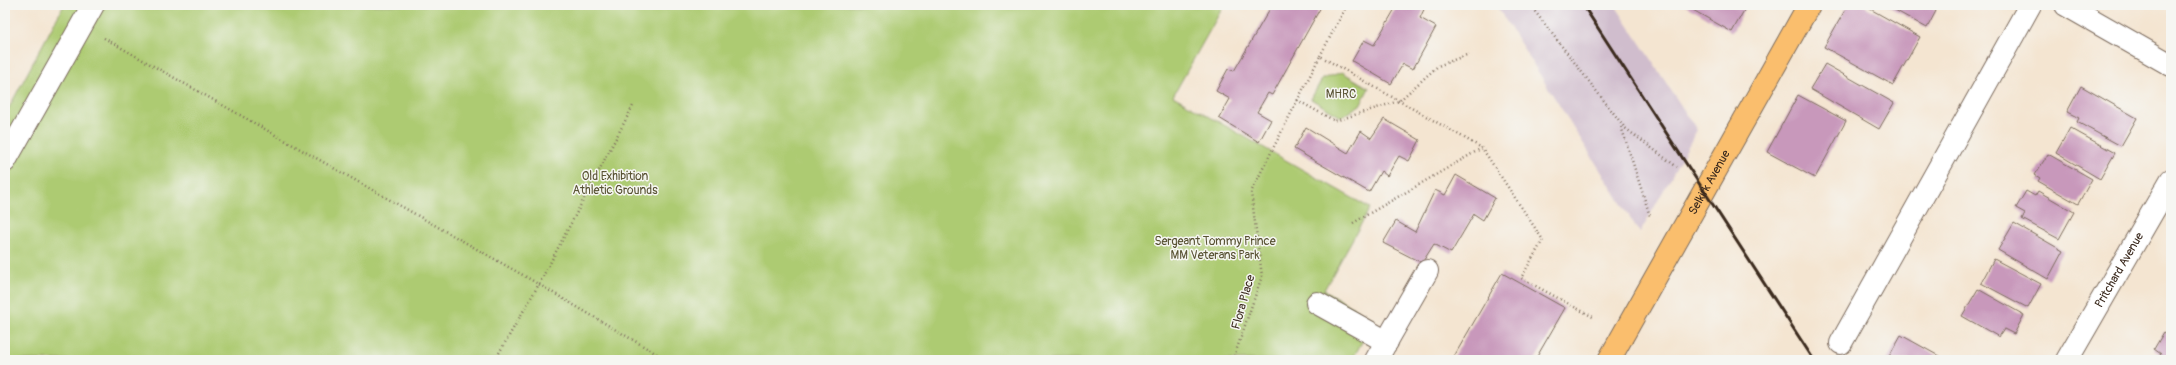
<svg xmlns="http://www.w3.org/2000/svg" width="2176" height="365" font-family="Pangolin,sans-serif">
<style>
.industrial{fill:#d0bdcd}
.green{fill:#adcb72;stroke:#747a48}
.building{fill:#c898bb}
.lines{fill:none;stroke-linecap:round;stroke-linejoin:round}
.minor-casing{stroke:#7c6b5d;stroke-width:24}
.major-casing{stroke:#7c6b5d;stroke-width:24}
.path{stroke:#7c6b5d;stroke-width:2.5;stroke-dasharray:1 3;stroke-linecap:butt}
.minor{stroke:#fff;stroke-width:22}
.major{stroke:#fabe6d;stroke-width:22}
.rail{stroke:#3b2a1e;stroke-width:3}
.labels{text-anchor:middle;stroke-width:3;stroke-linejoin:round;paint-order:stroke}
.park-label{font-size:12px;fill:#585233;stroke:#f6f6f2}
.street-label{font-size:12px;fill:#3b2a1e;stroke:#f6f6f2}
</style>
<rect width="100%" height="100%" fill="#f6f6f2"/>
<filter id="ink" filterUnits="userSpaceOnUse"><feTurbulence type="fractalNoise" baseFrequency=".025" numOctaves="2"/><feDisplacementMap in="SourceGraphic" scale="8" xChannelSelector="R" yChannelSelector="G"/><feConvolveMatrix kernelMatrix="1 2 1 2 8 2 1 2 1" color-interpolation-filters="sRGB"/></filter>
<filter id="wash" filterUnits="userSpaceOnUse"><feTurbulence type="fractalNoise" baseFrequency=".012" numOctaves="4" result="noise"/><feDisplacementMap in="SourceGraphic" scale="16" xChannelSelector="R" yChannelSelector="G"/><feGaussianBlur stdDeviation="0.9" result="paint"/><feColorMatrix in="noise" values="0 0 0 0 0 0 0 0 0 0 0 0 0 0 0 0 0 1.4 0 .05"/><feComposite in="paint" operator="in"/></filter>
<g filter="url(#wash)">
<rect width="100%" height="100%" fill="#f4e5d1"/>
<!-- industrial -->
<path class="industrial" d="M1496,5h119l82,125 -57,103z"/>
<!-- green -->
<path class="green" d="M64,5h1160l-51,91 197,112 -46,82 50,30 -22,40h-1347v-245z
M1342,72l27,16 -9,17 -19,12 -30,-18 11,-20z"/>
<g id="blocks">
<!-- building -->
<path class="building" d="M1272,5h50l-50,90 -4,-2 -11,19 14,8 -12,22 -40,-24 11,-19 -14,-8 12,-22 6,2z
M1392,5h34l-6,13 16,9 -23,42 -10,-5 -12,20 -39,-23 12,-21 10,5 22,-38z
M1684,5h63l-15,27z
M1848,5h15l57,32 -27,48 -69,-38z
M1886,5h47l-1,3 4,3 -9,17z
M1825,64l69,39 -15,26 -69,-40z
M2081,86l56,32 -16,28 -44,-24 2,-4 -12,-6z
M1798,95l48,26 -31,57 -48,-26z
M1384,119l36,21 -11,21 -10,-5 -12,20 -6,-5 -12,21 -75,-43 12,-22 42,26 13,-22 10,7z
M2070,128l45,25 -15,26 -44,-26z
M2048,154l44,25 -14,25 -40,-23 2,-3 -5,-3z
M1456,175l39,23 -12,22 -9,-6 -23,39 -17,-9 -12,19 -39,-20 13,-22 19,11 20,-42 10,5z
M2026,191l9,5 3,-5 36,21 -15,27 -37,-20 3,-6 -9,-5z
M2014,223l49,28 -15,28 -50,-29z
M1994,259l47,25 -13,24 -47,-25z
M1502,273l63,35 -30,52h-83z
M1978,289l46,26 -10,19 -10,-5 -5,8 -37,-21z
M2164,332l7,4v24h-14l4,-6 -7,-5z
M1901,335l45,25h-59z"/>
</g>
</g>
<g filter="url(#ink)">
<use href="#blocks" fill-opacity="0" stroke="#7c6b5d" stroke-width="1"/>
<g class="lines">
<!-- minor casing -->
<g class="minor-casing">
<g id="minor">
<path d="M2066,5l105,60"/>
<path d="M5,161l88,-156"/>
<path d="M1317,303l70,39"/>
<path d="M1841,343l189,-338"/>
<path d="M1376,360l51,-89"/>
<path id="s1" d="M2067,360l104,-180"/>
</g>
</g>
<!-- major casing -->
<g class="major-casing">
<g id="major">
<path id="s2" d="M1609,360l200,-355"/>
</g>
</g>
<!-- path -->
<path class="path" d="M1530,5l95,123 52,39
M104,38l424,240 139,82
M1320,56l27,-51
M1297,100l38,21 64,-20 39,-35 31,-12
M1620,123l30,93
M1353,223l129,-75 61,92 -22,38 72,39
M495,360l44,-76 95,-180
M1233,360l29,-84 -11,-84 69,-136 162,92"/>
<!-- minor -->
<use href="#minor" class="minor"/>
<!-- major -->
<use href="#major" class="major"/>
<!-- rail -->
<path class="rail" d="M1583,5l231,355"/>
</g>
</g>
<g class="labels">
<!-- park labels -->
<g class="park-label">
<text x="1341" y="98">MHRC</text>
<text x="615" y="180">Old Exhibition<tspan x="615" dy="14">Athletic Grounds</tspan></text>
<text x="1215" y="245">Sergeant Tommy Prince<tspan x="1215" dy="14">MM Veterans Park</tspan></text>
</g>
<!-- street labels -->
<g class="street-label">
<text dy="4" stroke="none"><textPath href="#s2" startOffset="204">Selkirk Avenue</textPath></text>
<text dy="4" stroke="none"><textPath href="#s1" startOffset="104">Pritchard Avenue</textPath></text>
<text transform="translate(1243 302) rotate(-74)" y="4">Flora Place</text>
</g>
</g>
<!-- margin -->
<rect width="2176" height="365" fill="none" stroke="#f6f6f2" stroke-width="20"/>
</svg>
